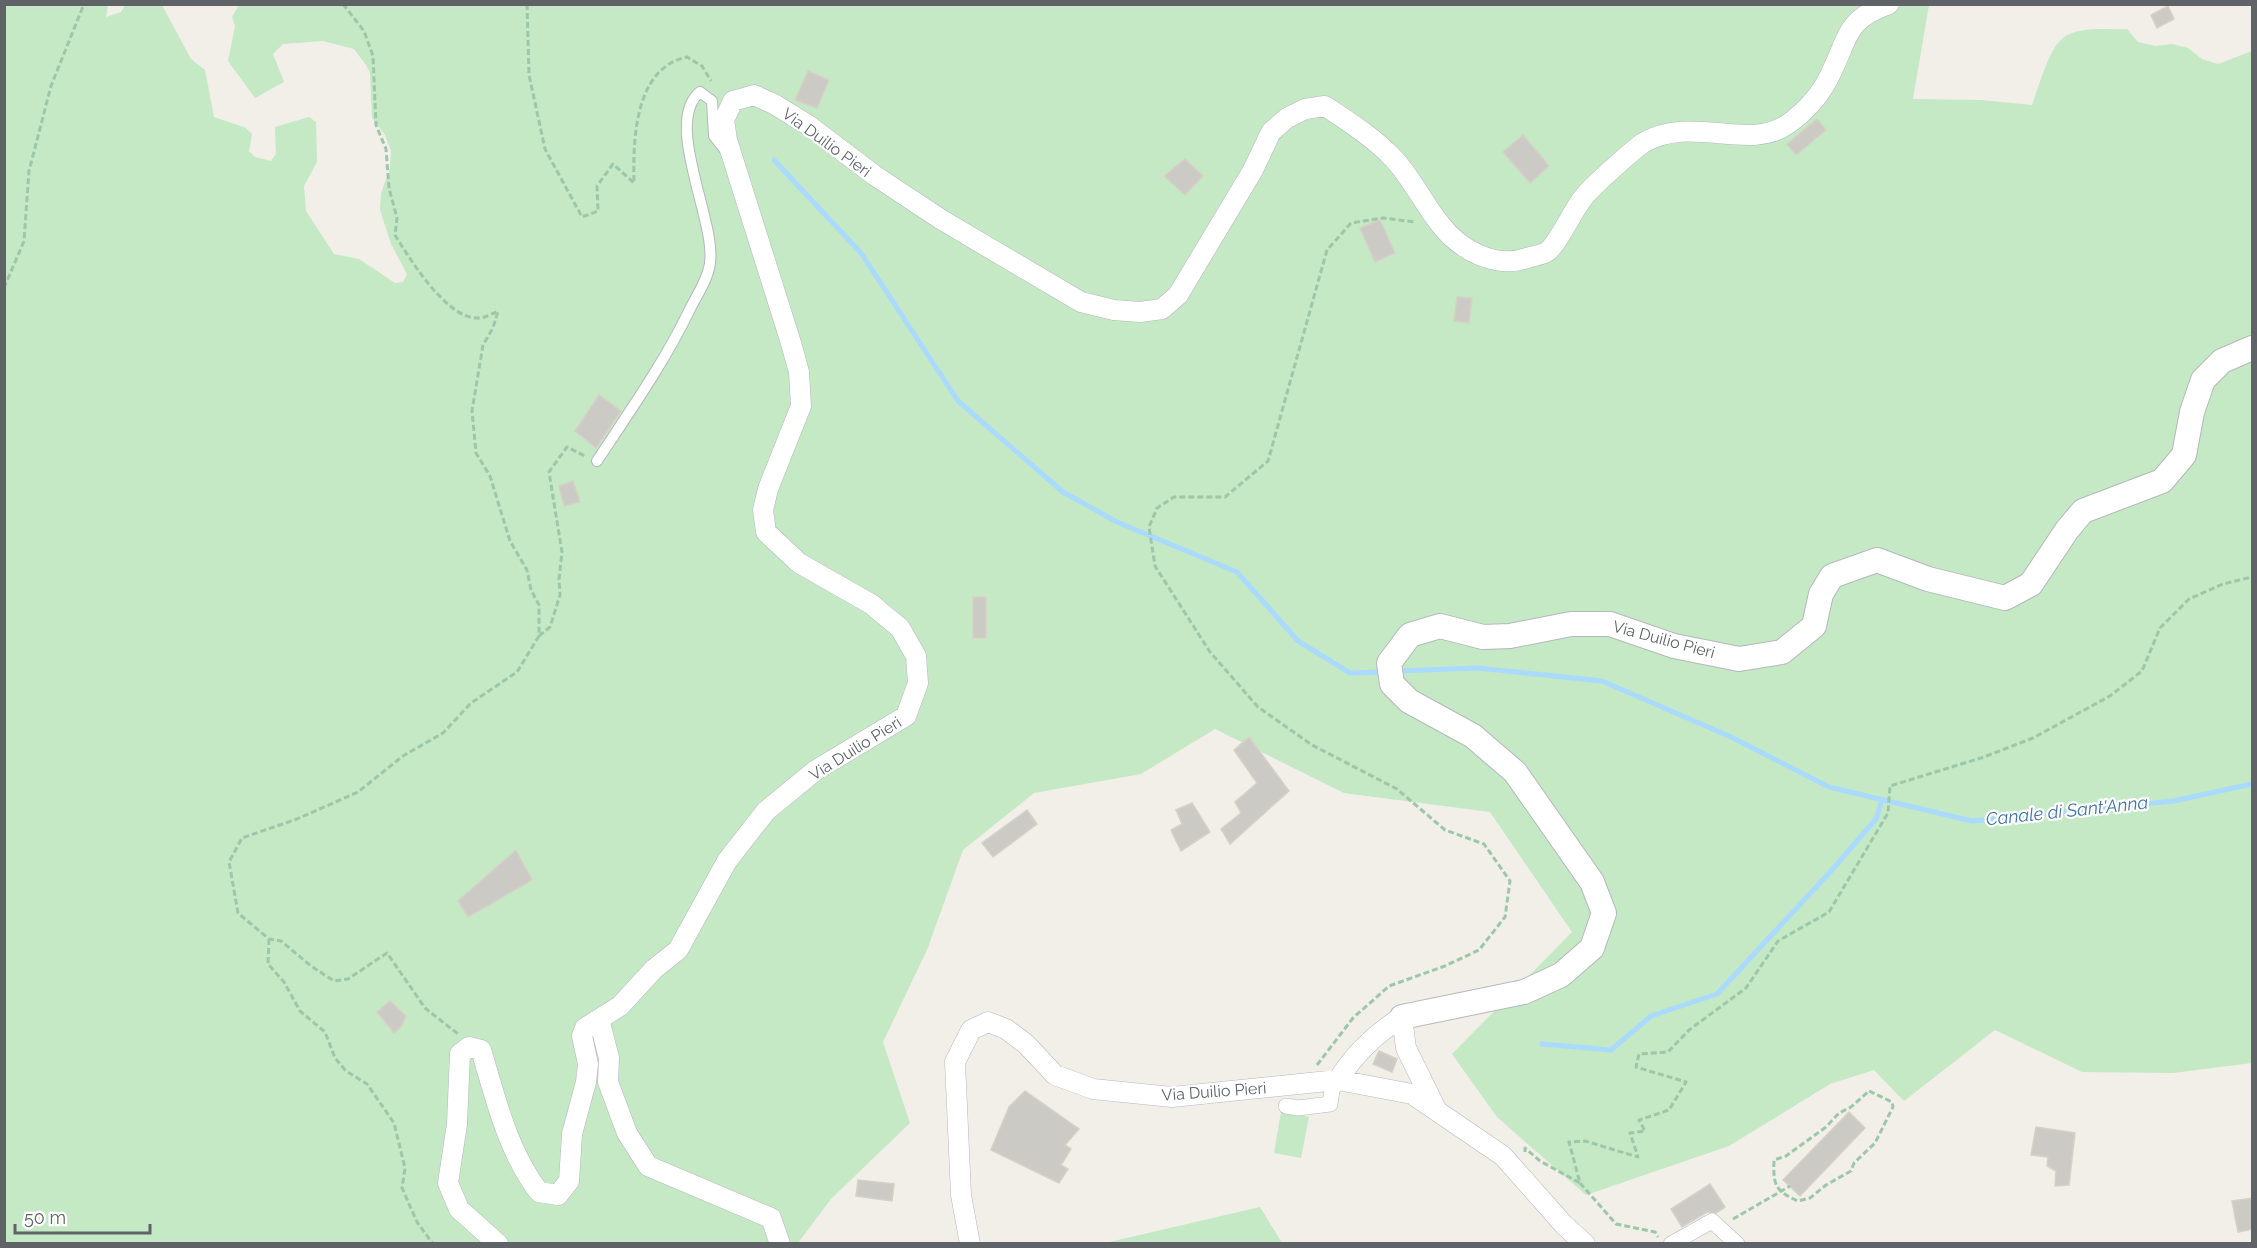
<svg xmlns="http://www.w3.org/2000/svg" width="2257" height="1248" font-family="Raleway,sans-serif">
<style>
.green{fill:#c5e8c5}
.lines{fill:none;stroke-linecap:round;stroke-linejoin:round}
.stream{stroke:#aadaff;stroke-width:5}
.building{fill:#cccac5;stroke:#d6d1c6;stroke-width:1.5}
.service-casing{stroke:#b5b8bc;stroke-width:12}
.pedestrian-casing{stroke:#b5b8bc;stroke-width:16}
.minor-casing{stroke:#b5b8bc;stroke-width:21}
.tertiary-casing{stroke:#b5b8bc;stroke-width:26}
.path{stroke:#9cc7a9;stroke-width:3;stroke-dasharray:6 3;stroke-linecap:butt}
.service{stroke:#fff;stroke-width:10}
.pedestrian{stroke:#fff;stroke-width:15}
.minor{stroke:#fff;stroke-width:20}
.tertiary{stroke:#fff;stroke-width:24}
.labels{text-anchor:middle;stroke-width:4.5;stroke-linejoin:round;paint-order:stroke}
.street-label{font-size:16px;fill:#5f6368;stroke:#fff}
.water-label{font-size:18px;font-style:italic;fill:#4174aa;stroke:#fff}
</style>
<rect width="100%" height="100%" fill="#f1efe8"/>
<!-- green -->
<path class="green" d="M5,5h103l-2,12 15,-5 4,-7h37l29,54 14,11 9,47 32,11 6,6 -3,17 6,6 16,4 5,-7 -1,-27 34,-10 7,5 1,40 -13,24 2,25 28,43 25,5 36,24 8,-1 4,-8 -16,-30 -11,-34 1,-17 9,-24 1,-18 -6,-16 -13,-17 -2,-45 -4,-8 -12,-16 -31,-8 -40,3 -10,10 11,28 -29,16 -27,-37 7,-35 -3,-9 7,-12h1690l-16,94 68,1 51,5c6,-16 17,-57 31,-67 14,-12 46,-8 64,-9l11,13 17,4 17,-2 16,4 14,11 16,5 34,-13v1012l-79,10 -91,-1 -87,-42 -91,71 -30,-31 -44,14 -101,62 -143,49 -89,-78 -45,-63 120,-122 -82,-120 -146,-19 -129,-64 -74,45 -107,19 -71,57 -36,100 -44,92 27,81 -79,76 -33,44 -793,1z
M1281,1112l28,5 -8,41 -27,-5z
M1260,1207l22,36h-177z"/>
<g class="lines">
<!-- stream -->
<path class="stream" d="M774,160l87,93 97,148 105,91 54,30 120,50 61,69 52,32 35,-1
M1397,671l80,-3 125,13 129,56 98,50 143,34 202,-20 78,-17
M1542,1044l69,6 40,-34 66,-22 114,-123 45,-52 6,-19"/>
</g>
<!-- building -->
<path class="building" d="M2168,6l6,13 -17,9 -6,-13z
M808,71l21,9 -12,28 -22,-8z
M1817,119l9,11 -30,25 -9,-11z
M1523,135l26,31 -19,17 -27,-31z
M1185,159l18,17 -18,19 -21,-19z
M1380,220l15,33 -20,9 -15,-34z
M1457,297l15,1 -3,25 -15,-2z
M599,395l22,16 -25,37 -21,-17z
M573,481l7,21 -16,4 -5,-20z
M973,597h13v41h-13z
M1249,737l40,54 -59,53 -9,-15 20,-16 -6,-11 22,-19 -23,-33z
M1192,803l18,29 -29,19 -10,-21 11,-6 -6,-14z
M1027,810l10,14 -44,33 -11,-14z
M516,850l16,30 -64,37 -10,-16z
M390,1001l16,15 -5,11 -7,6 -17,-21z
M1379,1051l18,8 -5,13 -19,-8z
M1025,1091l54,38 -14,16 6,4 -10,16 7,4 -9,14 -68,-33 18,-43z
M1849,1112l16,16 -65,68 -17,-16z
M2036,1127l39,6 -6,52 -14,1 1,-15 -9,-5 1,-9 -17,-2z
M858,1180l36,4 -2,17 -36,-5z
M1710,1184l15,23 -9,6 -9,-1 -25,15 -11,-18z
M2253,1198v31l-15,3 -6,-31z"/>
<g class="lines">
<!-- service casing -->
<g class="service-casing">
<path id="service" d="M597,461c33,-50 67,-98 93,-152 7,-14 18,-30 20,-46 6,-43 -47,-141 -10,-171l12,9 2,35 11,14"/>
</g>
<!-- pedestrian casing -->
<g class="pedestrian-casing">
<path id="pedestrian" d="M1286,1106l12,2 32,-4 2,-14 6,-10
M1671,1244l41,-23 25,23"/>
</g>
<!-- minor casing -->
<g class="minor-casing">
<path id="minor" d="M599,1019l10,39 -1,24 19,51 21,33 123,52 9,26
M1338,1080c17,-27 37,-46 64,-63l4,31 30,61
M498,1244l-39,-35 -11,-26 9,-59 3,-70 9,-7 12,3c15,49 26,100 58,142l19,3 11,-14 3,-47 14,-52 2,-18 -6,-28 3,-8 35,-22 34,-37 24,-19 49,-89 39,-50 50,-41 90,-54 12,-33 -2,-27 -16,-28 -29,-24 -72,-41 -33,-31 -3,-22 5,-21 33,-83 -2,-34 -8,-29 -64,-203 -3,-20 9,-19 21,-6 20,9 34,21 66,50 68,45 139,82 33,8 26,2 22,-3 16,-14 75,-125 18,-38 16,-14 18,-9 20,-3c24,16 48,31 68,52 19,20 30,45 47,66 20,26 55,45 87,34 6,-2 16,-3 21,-7 11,-9 25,-41 35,-53 8,-11 50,-48 60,-55 48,-29 106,9 145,-19 18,-13 34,-31 43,-51 18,-37 15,-54 58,-69
M970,1244l-9,-49 -6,-133 16,-32 17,-8 18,7 20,15 29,31 38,14 79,8 166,-17 74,14 91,62 61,69 21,19"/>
</g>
<!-- tertiary casing -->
<g class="tertiary-casing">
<path id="tertiary" d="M1402,1017l122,-25 37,-17 31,-27 12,-35 -12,-31 -77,-110 -42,-36 -64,-35 -17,-17 -3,-21 21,-28 30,-9 43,11 27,-1 61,-12h39l64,22 65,13 43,-7 32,-26 7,-32 11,-18 45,-16 51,19 77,19 26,-14 36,-54 16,-19 79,-30 22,-26 8,-43 11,-32 19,-19 30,-13"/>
</g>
<!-- path -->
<path class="path" d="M343,4l21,27 9,25 3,69 10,24 3,39 8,30 -2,17c14,23 48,77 76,82 10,3 17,-1 27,-6l-5,17 -10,17 -11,66 4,42 14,23 20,65 17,29 4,20 8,15v31l-22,36 -46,31 -28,30 -40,23 -45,36 -61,27 -55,19 -13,24 9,51 31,26 12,2 30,25 23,15 14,-2 39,-26 38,55 33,26
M527,4l2,71 16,74 37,68 16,-6 -1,-25 16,-22 21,19c-1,-42 0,-115 53,-126l15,9 9,15
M4,288l20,-47 5,-70 22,-85 33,-82
M539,636l11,-9 10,-32 -1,-16 3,-27 -13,-80 18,-25 18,9
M269,939l-1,25 16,18 16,29 25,21 10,26 11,13 21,13 27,39 11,45 -3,20 15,34 16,22
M1317,1065l36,-47 36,-32 56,-20 34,-16 26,-33 5,-36 -26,-37 -39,-14 -48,-41 -85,-44 -54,-38 -48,-55 -55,-86 -6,-39 8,-19 17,-11h51l43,-36 59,-211 24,-27 32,-5 32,4
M1869,1091l23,11 1,5 -18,36 -21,20 -3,8 -25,14 -16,13 -12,3c-23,-10 -25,-16 -24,-41l12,-4 40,-29 13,-14 12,-6z
M1525,1152v-4l15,13 40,22 -11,-41 16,-1 53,16 -8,-24 15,-2 -6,-11 30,-10 17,-28 -50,-15 3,-13 29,-2 21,-22 57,-42 32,-47 51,-29 59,-99 2,-27 94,-29 49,-19 77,-42 32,-25 18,-43 29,-29 34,-15 29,-7
M1580,1183l36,41 39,8 3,5
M1733,1219l57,-33"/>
<!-- service -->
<use href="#service" class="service"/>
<!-- pedestrian -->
<use href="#pedestrian" class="pedestrian"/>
<!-- minor -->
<use href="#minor" class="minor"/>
<!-- tertiary -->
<use href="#tertiary" class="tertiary"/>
</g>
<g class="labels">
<!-- street labels -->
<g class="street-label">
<text transform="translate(827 142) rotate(36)" y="6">Via Duilio Pieri</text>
<text transform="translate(1664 639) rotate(15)" y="6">Via Duilio Pieri</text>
<text transform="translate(855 748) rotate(-32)" y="6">Via Duilio Pieri</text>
<text transform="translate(1214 1091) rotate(-4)" y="6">Via Duilio Pieri</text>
</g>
<!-- water labels -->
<g class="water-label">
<text transform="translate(2067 811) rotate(-6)" y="6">Canale di Sant'Anna</text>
</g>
</g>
<!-- border -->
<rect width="2257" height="1248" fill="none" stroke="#5f6368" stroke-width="12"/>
<!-- scale -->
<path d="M15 1224v9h135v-9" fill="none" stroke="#5f6368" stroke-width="3"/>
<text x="24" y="1224" font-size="18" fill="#5f6368" stroke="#ffffff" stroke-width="4.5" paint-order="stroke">50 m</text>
</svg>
